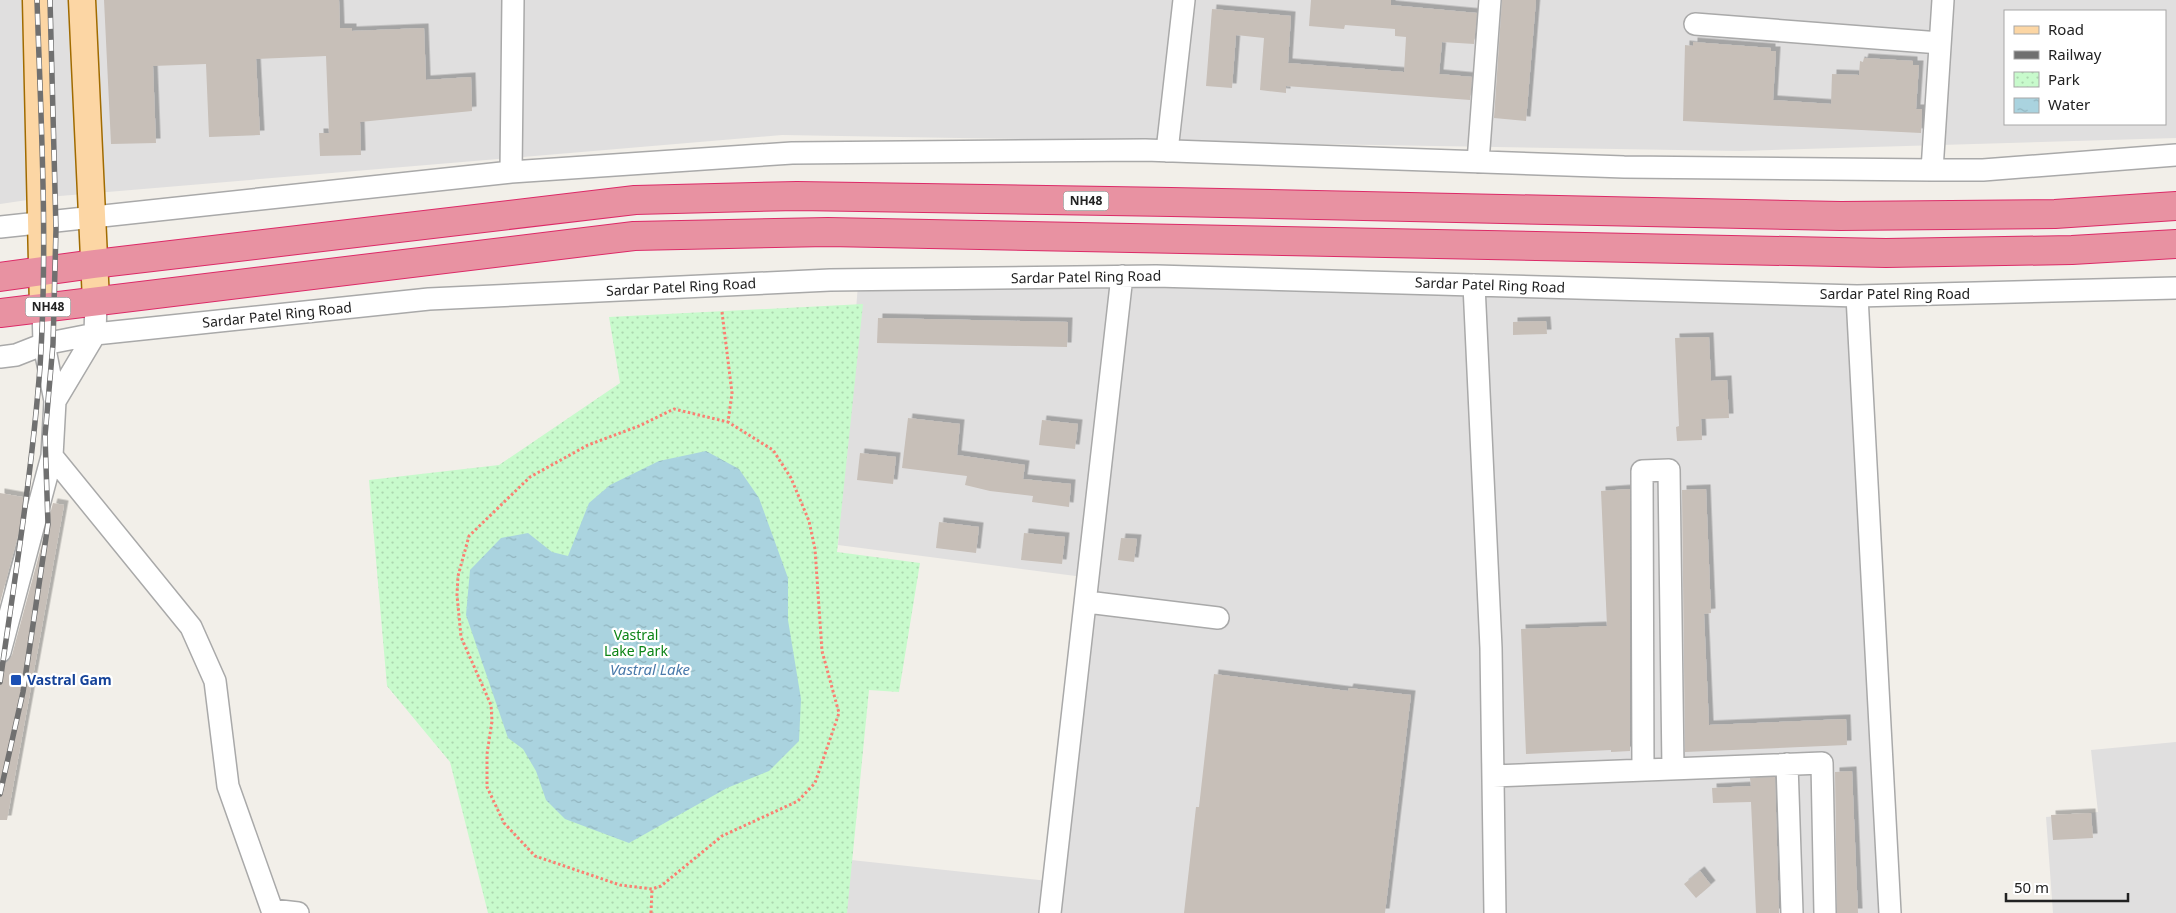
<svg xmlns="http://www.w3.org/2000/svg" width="2176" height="913" font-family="'Noto Sans',sans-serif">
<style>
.residential{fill:#e0dfdf;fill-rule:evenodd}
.park{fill:url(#park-dots)}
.water{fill:url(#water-ripples)}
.building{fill:#c7bfb8;filter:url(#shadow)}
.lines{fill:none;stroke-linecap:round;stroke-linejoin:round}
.minor-casing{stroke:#a9a9a9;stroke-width:24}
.major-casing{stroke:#a06b00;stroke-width:29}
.highway-casing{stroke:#dc2a67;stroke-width:30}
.path{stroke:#fa8072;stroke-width:3;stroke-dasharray:2.5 2.5;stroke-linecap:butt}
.minor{stroke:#fff;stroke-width:21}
.major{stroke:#fcd6a4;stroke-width:26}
.highway{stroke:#e892a2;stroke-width:28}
.rail-casing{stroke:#707070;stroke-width:5.5}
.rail{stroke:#fff;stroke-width:4;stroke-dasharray:11;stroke-linecap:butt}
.transit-dot{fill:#1a4fb4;stroke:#fff;stroke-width:2}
.labels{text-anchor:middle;stroke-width:4.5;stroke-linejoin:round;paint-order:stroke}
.shield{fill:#fff;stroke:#646464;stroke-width:1}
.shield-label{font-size:12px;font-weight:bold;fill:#222}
.street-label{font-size:14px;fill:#222;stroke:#fff}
.park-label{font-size:14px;fill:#0c8416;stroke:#fff}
.transit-label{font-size:14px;font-weight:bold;fill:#164399;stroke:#fff;text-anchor:start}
.water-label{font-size:15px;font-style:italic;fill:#4a7aab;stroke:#fff}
</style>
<defs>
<pattern id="park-dots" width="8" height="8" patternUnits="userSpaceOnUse" patternTransform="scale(1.25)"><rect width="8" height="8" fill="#c8facc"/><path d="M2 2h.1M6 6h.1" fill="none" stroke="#acd6af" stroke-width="1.8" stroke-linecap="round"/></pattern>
<pattern id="water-ripples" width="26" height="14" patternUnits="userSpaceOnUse" patternTransform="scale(1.25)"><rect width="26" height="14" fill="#aad3df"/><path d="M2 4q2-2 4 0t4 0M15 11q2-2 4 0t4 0" fill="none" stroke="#92b5bf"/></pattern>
<filter id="shadow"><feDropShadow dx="4.5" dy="-4.5" stdDeviation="0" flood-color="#0004"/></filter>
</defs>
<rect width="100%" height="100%" fill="#f2efe9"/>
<!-- residential -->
<path class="residential" d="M0,0h2176v138l-436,13 -958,-16 -734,62 -48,7zM2005,11h160v113h-160z
M858,284h272l721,20 30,609h-1037l7,-53 207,22 33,-304 -253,-33z
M2176,742v171h-123l-7,-96 52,-5 -7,-62z"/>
<!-- park -->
<path class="park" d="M863,304l-26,248 83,11 -21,129 -30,-2 -22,223h-359l-38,-151 -63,-76 -18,-206 130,-15 121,-82 -11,-66z"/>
<!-- water -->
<path class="water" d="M706,451l33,18 20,29 29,80v42l13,79 -2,42 -30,30 -42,17 -98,55 -64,-24 -19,-19 -10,-29 -13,-22 -15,-11 -42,-123 4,-45 31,-32 27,-5 24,19 16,4 21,-53 21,-18 49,-24z"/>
<!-- building -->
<path class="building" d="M104,0h235l1,28h12v3l72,-3 2,52 45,-3 1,34 -112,11 1,33 -41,1 -1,-23h10l-3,-77 -70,3 4,76 -51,2 -3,-73 -53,2 3,77 -45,1z
M1311,0h80v5l86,8 -3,31 -32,-2 -3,32 33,3 -2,23 -184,-14v7l-26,-3 4,-52 -28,-3 -4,53 -26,-2 6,-77 79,7 -3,47 116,9 2,-35 -11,-1v-7l-50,-4 -1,4 -35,-3z
M1502,0h34l-10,121 -32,-3z
M1693,42l78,6v3h5l-3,49 58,4 1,-30 27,1 1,-14 3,1 1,-4 49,3v4h6l-3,44h6l-1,24 -238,-12 2,-76 8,1z
M878,318l190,4 -1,25 -190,-4z
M1546,321l1,13 -34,1v-13z
M1709,337l2,44 16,-1 2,38 -28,1 1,21 -25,1 -1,-14 3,-1 -4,-88z
M908,418l52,6 -3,31 68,10 -2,14 48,5 -2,23 -37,-5 1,-6 -43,-5 -25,-6 2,-9 -65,-8z
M1042,420l36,4 -3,25 -36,-4z
M860,453l36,4 -3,27 -36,-4z
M1630,489v262l-19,1v-2l-85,4 -5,-125 86,-3 -6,-135z
M1706,489l5,124 -7,1 5,111 137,-6 1,26 -162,7 -3,-262z
M0,493l28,5 -28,105z
M53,503l11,2 -57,315h-7v-156l8,-3 4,-6z
M939,522l40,5 -3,26 -40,-5z
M1024,533l41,4 -3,27 -41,-4z
M1121,538l16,1 -3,23 -16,-2z
M1214,674l134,17 1,-3 62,7 -26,218h-201l12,-106h3z
M1852,771l6,142h-21l-2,-141z
M1775,777l4,136h-23l-5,-111 -38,1 -1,-15 39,-2 -1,-8z
M2091,813l2,25 -40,2 -2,-25z
M1700,871l11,14 -15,13 -12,-14z"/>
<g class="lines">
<!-- minor casing -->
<g class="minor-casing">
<path id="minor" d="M1695,24l245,19
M1167,151l17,-151
M1478,162l12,-162
M1932,170l11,-170
M511,172l2,-172
M0,227l511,-55 281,-19 353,-3 479,17 308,3h51l193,-15
M1474,285l17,363 4,265
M1857,296l33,617
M0,357l16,-2 28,-11 51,-10 334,-35 401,-19 326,-4 701,20 319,-8
M55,401l40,-67 1,-33
M52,456l139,171 24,54 13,105 44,124 26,3
M1087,602l131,16
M0,652l52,-196 3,-55 -11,-57 -1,-37
M1787,764l5,149
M1643,770l-1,-299 27,-1 4,299
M1493,776l329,-13 3,150
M1050,913l72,-637"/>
</g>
<!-- major casing -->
<g class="major-casing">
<path id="major" d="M36,0l7,307
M82,0l14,301"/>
</g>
<!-- highway casing -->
<g class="highway-casing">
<path id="highway" d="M0,277l94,-13 541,-64 162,-4 374,6 670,14 214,-2 121,-8
M0,313l634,-77 194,-4 1058,21 186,-3 104,-6"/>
</g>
<!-- path -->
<path class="path" d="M722,312l10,81 -4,29 45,28 18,28 18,43 6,28 7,102 17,62 -24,70 -17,18 -76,35 -61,50 -9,3 -32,-4 -85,-29 -31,-33 -17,-36v-33l5,-33 -1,-16 -30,-68 -4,-42 1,-19 11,-40 61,-59 58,-32 51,-19 35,-17 54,13
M651,913l1,-24"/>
<!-- minor -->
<use href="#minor" class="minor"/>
<!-- major -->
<use href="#major" class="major"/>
<!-- highway -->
<use href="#highway" class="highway"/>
<!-- rail casing -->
<g class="rail-casing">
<path id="rail" d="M0,682c15,-105 32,-210 40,-315 8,-122 1,-245 -3,-367
M0,794l23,-102 25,-168 -3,-88 8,-92 3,-115 -6,-229"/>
</g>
<!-- rail -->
<use href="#rail" class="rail"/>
</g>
<!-- markers -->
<rect class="transit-dot" x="10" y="674" width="12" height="12" rx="2.5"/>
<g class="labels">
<!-- shield labels -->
<g class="shield">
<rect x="1063.5" y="191.5" width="45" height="19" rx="4"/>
<rect x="25.5" y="297.5" width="45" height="19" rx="4"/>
</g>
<g class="shield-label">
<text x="1086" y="205">NH48</text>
<text x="48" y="311">NH48</text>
</g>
<!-- street labels -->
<g class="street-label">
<text transform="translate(1086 277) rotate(-1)" y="5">Sardar Patel Ring Road</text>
<text transform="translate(1490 285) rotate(2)" y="5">Sardar Patel Ring Road</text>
<text transform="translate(681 287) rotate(-3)" y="5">Sardar Patel Ring Road</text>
<text x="1895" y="299">Sardar Patel Ring Road</text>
<text transform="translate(277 315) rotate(-6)" y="5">Sardar Patel Ring Road</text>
</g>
<!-- park labels -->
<g class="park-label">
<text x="636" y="640">Vastral<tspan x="636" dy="16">Lake Park</tspan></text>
</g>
<!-- transit labels -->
<g class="transit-label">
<text x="27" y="685">Vastral Gam</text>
</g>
<!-- water labels -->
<g class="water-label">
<text x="650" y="675">Vastral Lake</text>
</g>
</g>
<!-- legend -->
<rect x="2004" y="10" width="162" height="115" fill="#ffffff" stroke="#a7a7a7"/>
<rect x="2014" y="26" width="25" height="8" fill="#fcd6a4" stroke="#a7a7a7"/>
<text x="2048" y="35" font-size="15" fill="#222222">Road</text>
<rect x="2014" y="51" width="25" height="8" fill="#707070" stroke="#a7a7a7"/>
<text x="2048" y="60" font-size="15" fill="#222222">Railway</text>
<rect x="2014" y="72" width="25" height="15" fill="url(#park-dots)" stroke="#a7a7a7"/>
<text x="2048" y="85" font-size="15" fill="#222222">Park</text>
<rect x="2014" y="98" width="25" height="15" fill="url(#water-ripples)" stroke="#a7a7a7"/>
<text x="2048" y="110" font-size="15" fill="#222222">Water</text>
<!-- scale -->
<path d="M2006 893v8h122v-8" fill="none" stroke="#222222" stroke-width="2.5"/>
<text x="2014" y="893" font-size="15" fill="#222222" stroke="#ffffff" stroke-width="4" paint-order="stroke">50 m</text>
</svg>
